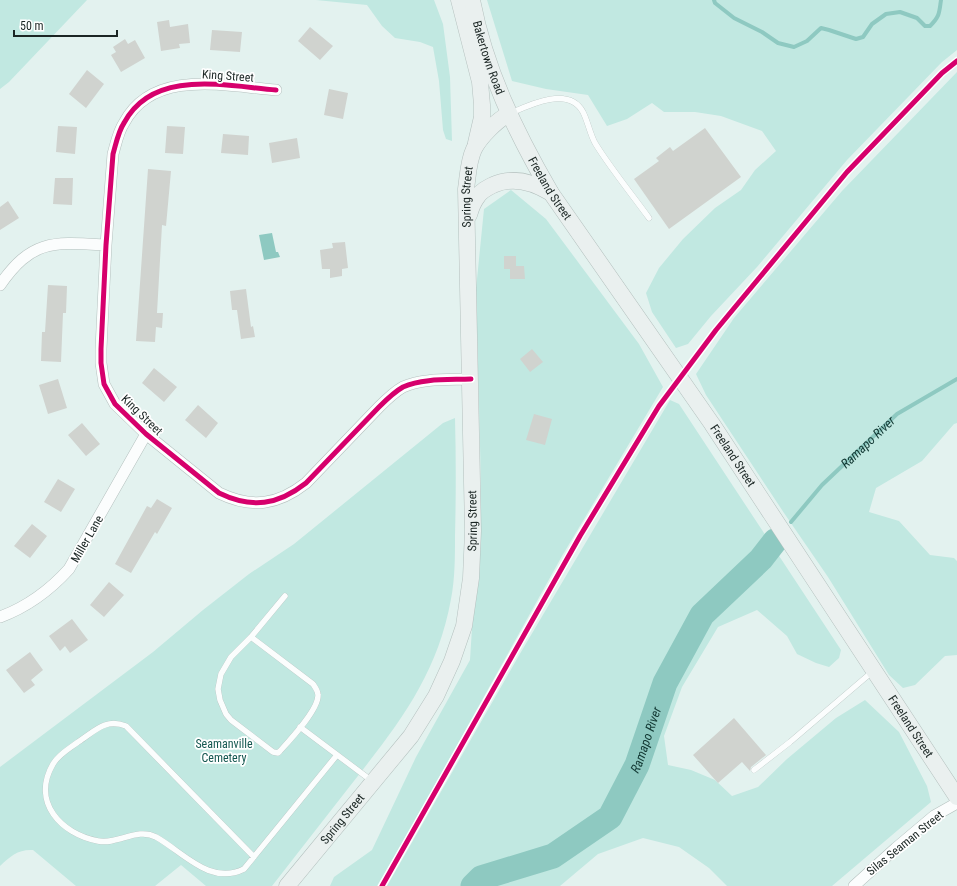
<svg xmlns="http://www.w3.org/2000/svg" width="957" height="886" font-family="'Roboto Condensed',sans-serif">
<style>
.green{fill:#c1e8e1}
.water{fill:#8ec9c1}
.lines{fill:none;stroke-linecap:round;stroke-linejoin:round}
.stream{stroke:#8ec9c1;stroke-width:4}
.river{stroke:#8ec9c1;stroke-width:25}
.building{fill:#d0d3cf}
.lane-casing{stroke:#b4c0be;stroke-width:6}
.street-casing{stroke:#b4c0be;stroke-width:12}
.secondary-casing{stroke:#b4c0be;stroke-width:17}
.lane{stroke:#fbfdfd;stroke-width:5.5}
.street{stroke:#fbfdfd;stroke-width:11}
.secondary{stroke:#eaf0ef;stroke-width:16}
.cycleway-casing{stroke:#fff;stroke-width:8}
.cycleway{stroke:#d6006c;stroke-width:5}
.labels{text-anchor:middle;stroke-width:3.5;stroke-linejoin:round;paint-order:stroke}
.street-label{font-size:12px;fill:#1b2624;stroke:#fff}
.park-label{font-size:12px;fill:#145750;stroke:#fff}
.water-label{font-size:13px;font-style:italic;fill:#123833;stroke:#fff}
</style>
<rect width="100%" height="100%" fill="#e3f2ef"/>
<!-- green -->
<path class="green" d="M0,0h87l-78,82 -9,7z
M316,0h118l9,24 7,53 2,64 -6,-2 -3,-9 -4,-49 -6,-34 -13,-5 -25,-4 -13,-12 -15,-21z
M487,0h470v50l-15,12 -95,98 -90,107 -46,49 -23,28 -12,4 -24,-36 -6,-19 13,-25 24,-29 32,-31 26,-18 14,-20 21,-19 -14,-20 -41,-15 -26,-4h-31l-12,-9 -25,16 -20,7 -19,-31 -42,-6 -34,-8z
M957,72v351l-3,1 -32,37 -46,27 -7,24 30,9 31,34 24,3 3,3v94l-12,1 -30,29 -12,3 -14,-13 -61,-98 -44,-64 -78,-118 -10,-21 38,-56 108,-127z
M511,190l35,29 93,125 24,43 -101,169 -151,272 -34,58h-47l4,-9 38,-27 44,-93 54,-97 11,-175 -5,-196 8,-80z
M670,400l9,4 162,246 -2,8 -10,9 -13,-4 -19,-9 -10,-18 -30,-26 -39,17 -36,60 -18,49 4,29 23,5 24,10 17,16 26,-9 29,-28 49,-41 29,-18 34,32 28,54 4,16 -99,84h-105l-18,-18 -30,-21 -36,-9 -45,16 -38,32h-173l134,-234z
M455,418c1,39 1,78 0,118 0,21 0,43 -4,63 -14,78 -54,127 -101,187 -26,33 -52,67 -78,100h-66l-25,-21 -26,21h-79l-43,-36c-14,-1 -23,6 -33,16v-99l153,-115 50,-42 46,-36 45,-30 133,-108 16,-13z"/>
<!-- water -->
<path class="water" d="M272,233l4,19h2l2,5 -16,3 -5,-25z"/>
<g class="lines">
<!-- stream -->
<g class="stream">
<path d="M714,0l1,3 19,15 28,14 16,11 16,4 13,-6 14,-13 8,2 27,9 7,-2 9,-13 14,-10 14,-2 17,6 8,8h5c10,-10 9,-13 11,-26"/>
<path id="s1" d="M791,522l31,-37 75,-71 60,-35"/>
</g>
<!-- river -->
<path class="river" id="s2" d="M473,886l8,-8 72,-22 57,-39 27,-52 28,-82 37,-68 59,-56 14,-18"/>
</g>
<!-- building -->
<path class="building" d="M169,20l1,7 18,-3 2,19 -11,1 1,4 -19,3 -4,-29z
M310,27l23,19 -13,14 -22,-19z
M212,30l30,2 -2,20 -30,-2z
M125,39l3,5 7,-4 10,18 -24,14 -10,-17 5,-3 -3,-5z
M87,70l17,14 -18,24 -17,-14z
M329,89l19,4 -5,26 -19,-4z
M58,126l19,1 -2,27 -19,-2z
M167,126l18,1 -2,27 -18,-1z
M705,128l36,49 -72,52 -35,-50 25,-18 -3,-3 14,-11 3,4z
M223,134l26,2 -1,19 -27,-2z
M297,138l3,20 -28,5 -3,-20z
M148,169l23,2 -5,55 -4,-1 -5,88h6l-1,15 -6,-1 -1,15 -19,-1z
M55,178h18l-1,27 -19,-1z
M8,201l11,17 -19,12v-23z
M345,242l3,26 -6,1v7l-12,2v-9h-8l-2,-19 13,-2 -1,-5z
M504,256h12v10h8l1,13h-15v-10h-6z
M48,285l19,1 -1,27h-3l-2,49 -20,-1 1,-29h3z
M246,289l5,38 2,-1 2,11 -14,2 -4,-29h-5l-2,-19z
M532,349l11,13 -13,10 -10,-13z
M154,368l23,19 -13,15 -22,-19z
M58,379l9,29 -19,6 -9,-29z
M198,405l20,18 -12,15 -21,-18z
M534,414l18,5 -7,26 -19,-5z
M82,423l18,21 -14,12 -18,-21z
M58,479l17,10 -14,23 -17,-10z
M157,499l15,9 -15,26 -2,-2 -24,41 -16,-9 32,-58 4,2z
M32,524l15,12 -17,22 -16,-12z
M109,582l15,13 -20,22 -14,-12z
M72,619l16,21 -18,13 -5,-7 -5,5 -11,-15z
M30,652l13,18 -12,10 4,5 -11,8 -18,-23z
M734,718l32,37 -15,12 -1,4 -8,-9 -24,21 -25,-28z"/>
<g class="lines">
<!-- lane casing -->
<g class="lane-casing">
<path id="lane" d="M511,113c20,-9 58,-27 72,-1 5,10 7,22 12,31 16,26 36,50 54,75
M251,637l62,47c2,3 5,7 5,11 1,14 -28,45 -38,56l-2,2 -5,-1 -42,-32 -5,-6 -6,-14 -2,-11 3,-15 10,-17 20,-20 34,-41
M300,727l72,54
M754,770l36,-28 82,-70
M254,857l-128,-131c-21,-8 -31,5 -48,16 -9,7 -19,12 -25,22 -22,38 8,70 45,77 20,4 39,-14 58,-4 27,15 54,49 88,32l93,-114"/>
</g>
<!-- street casing -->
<g class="street-casing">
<path id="street" d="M276,90c-50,-4 -123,-22 -152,33 -6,9 -8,21 -11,31l-7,91 -5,104v14l3,21 11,20 31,30 73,59c33,16 59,12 87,-10l73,-76c8,-8 15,-15 24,-20 20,-9 46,-7 68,-8
M0,285c32,-46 53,-43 106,-40
M0,617c27,-10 50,-27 69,-48l77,-135
M854,886l42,-38 38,-32 23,-13"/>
</g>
<!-- secondary casing -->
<g class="secondary-casing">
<g id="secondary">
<path d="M459,0l21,82 2,23v12l-6,26"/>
<path id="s3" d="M472,0c13,69 44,133 79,193l161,231 245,373"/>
<path d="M469,215c2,-7 4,-13 9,-19 3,-5 9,-8 15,-11 20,-9 40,-3 58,8"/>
<path id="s4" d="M287,886l124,-150 25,-40 16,-35 12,-35 7,-48 2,-47 -7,-342c2,-13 2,-27 8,-40 6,-12 23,-29 35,-35"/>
</g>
</g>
<!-- lane -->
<use href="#lane" class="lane"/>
<!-- street -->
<use href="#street" class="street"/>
<!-- secondary -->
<use href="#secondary" class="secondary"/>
<!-- cycleway casing -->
<g class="cycleway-casing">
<path id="cycleway" d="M276,90c-50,-4 -123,-22 -152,33 -6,9 -8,21 -11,31l-7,91 -5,104v14l3,21 11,20 31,30 73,59c33,16 59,12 87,-10l73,-76c8,-8 15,-15 24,-20 20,-9 46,-7 68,-8
M382,886l198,-350 79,-130 57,-76 131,-158 95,-99 15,-12"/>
</g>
<!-- cycleway -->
<use href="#cycleway" class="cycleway"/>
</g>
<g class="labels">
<!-- street labels -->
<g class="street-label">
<text dy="4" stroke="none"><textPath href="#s3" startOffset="60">Bakertown Road</textPath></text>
<text transform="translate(228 76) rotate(4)" y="4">King Street</text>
<text dy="4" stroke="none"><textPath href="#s3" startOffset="205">Freeland Street</textPath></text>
<text dy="4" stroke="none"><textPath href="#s4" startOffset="747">Spring Street</textPath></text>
<text transform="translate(142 415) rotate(44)" y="4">King Street</text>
<text dy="4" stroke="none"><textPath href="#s3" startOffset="529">Freeland Street</textPath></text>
<text dy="4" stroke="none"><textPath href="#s4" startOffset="423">Spring Street</textPath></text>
<text transform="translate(87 539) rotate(-60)" y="4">Miller Lane</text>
<text dy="4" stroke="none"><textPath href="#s3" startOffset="853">Freeland Street</textPath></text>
<text dy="4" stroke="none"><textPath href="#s4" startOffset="87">Spring Street</textPath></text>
<text transform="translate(905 843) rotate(-39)" y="4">Silas Seaman Street</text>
</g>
<!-- park labels -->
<g class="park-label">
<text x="224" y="748">Seamanville<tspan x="224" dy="14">Cemetery</tspan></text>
</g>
<!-- water labels -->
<g class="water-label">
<text dy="5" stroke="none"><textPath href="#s1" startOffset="111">Ramapo River</textPath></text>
<text dy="5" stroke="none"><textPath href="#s2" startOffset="241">Ramapo River</textPath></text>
</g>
</g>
<!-- scale -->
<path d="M14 30v6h103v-6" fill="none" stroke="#1b2624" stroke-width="2"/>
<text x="20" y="30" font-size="12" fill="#1b2624" stroke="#ffffff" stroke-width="3" paint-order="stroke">50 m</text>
</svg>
